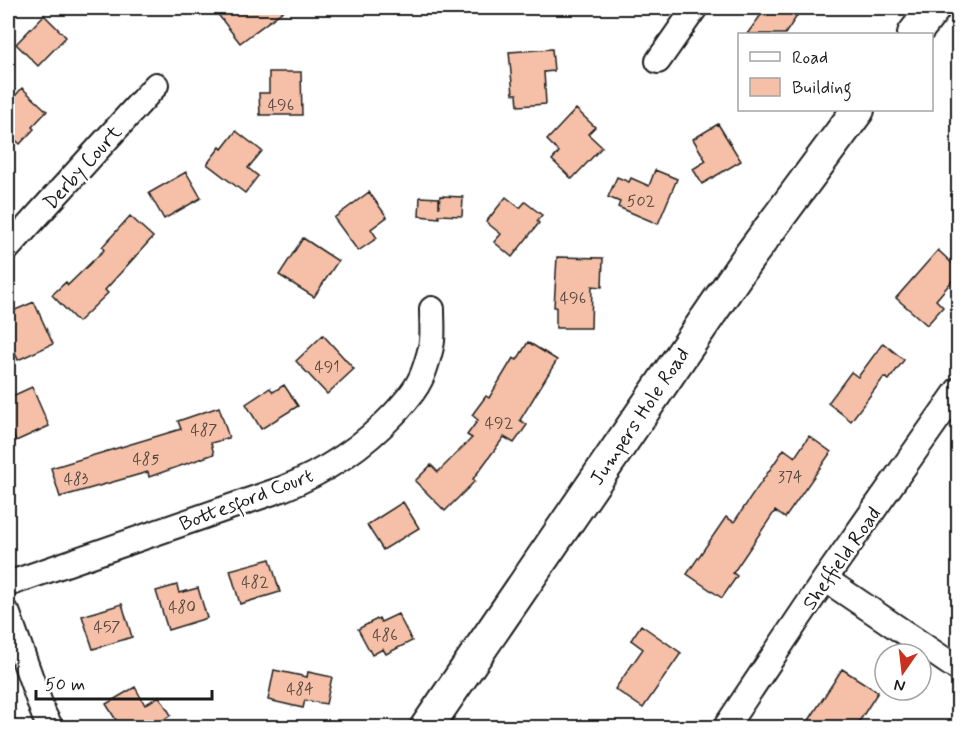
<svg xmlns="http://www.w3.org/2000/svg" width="966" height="735" font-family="Mynerve,sans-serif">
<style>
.building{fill:#f5c0a7;stroke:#1c1c1c;stroke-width:1.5}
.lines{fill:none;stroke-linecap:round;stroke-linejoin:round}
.minor-casing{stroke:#1c1c1c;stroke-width:28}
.major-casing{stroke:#1c1c1c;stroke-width:36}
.minor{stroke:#fff;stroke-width:24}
.major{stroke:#fff;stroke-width:32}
.labels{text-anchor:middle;stroke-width:5;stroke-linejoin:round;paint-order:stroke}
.number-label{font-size:16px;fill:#52453f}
.street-label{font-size:20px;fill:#1c1c1c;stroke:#fff}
</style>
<rect width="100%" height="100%" fill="#fff"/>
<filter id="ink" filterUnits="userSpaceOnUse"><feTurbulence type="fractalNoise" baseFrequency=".0167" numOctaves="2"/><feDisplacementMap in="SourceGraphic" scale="12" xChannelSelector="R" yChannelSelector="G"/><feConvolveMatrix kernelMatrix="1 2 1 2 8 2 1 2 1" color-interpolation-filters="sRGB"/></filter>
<g filter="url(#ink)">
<!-- building -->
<path class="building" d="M213,8h74l-47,35z
M766,8h19l12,8 -12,18h-38z
M44,15l22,22 -28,29 -22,-22z
M552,49l2,22 -10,1 2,32 -28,2 -1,-12h-4l-4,-42z
M269,72h32l1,43h-42l-1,-22h10z
M22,88l25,23 -15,16 2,2 -14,15 -12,-11v-29z
M576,109l19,18 -7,7 14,13 -30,32 -20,-19 7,-8 -12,-12z
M718,124l23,37 -39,23 -9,-15 13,-8 -13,-22z
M236,131l26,20 -14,17 10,8 -13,17 -38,-29 13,-17 2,2z
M655,170l22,9 -19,45 -40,-17 2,-5 -12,-5 9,-20 12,5 2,-4 18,8z
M186,172l15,26 -37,21 -15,-26z
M369,192l18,25 -16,12 6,9 -19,13 -24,-33z
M440,196l23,1 -1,19 -23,-1v3l-20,-2 1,-19 19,1v10z
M506,197l14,11 5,-6 17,13 -5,6 2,2 -27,34 -18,-15 7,-8 -15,-12z
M130,216l23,21 -48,53 3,3 -30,29 -26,-27 14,-13 2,3 36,-35 -2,-3z
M303,238l35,23 -24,36 -35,-22z
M938,250l20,19v5l-22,26 7,7 -16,18 -31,-27z
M557,257l46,1 -1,29 -10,-1 -1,42h-35v-21h-2z
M34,302l19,42 -35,16 -10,-25v-22z
M323,335l31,34 -27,25 -31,-33z
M528,342l29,18 -37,60 7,5 -13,18 -10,-6 -31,42 2,2 -30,30 -30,-30 16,-16 7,7 34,-34 -5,-3 11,-15 -6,-5 14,-19 3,2 24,-40 4,2z
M883,343l21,17 -15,20 -5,-3 -33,44 -23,-18 23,-31 7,5z
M284,385l14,21 -37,23 -15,-25 24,-16 3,4z
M32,387l17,39 -33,15 -8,-19v-24z
M219,407l10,31 -18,5 3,11 -65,23 -1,-5 -88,25 -9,-29 130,-39 -3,-8z
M809,436l22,16 -46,66 -10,-7 -42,62 4,3 -15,22 -35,-24 39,-57 8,5 50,-73 11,8z
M403,502l16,26 -36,22 -16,-25z
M270,559l10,33 -40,12 -10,-34z
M177,585l2,8 19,-5 9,30 -39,12 -12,-39z
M122,604l10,33 -39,12 -11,-33z
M398,614l14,27 -26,13 -3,-5 -11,6 -14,-26 21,-11 2,4z
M641,625l40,28 -38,55 -28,-19 28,-40 -12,-9z
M842,669l36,23 -23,36h-51z
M274,670l33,7 1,-5 24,5 -6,27 -21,-4 -2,8 -35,-8z
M135,687l10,18 14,-9 12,19 -20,13h-30l-15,-24z"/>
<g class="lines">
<!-- minor casing -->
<g class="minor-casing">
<path id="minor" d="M658,61l37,-53
M8,248l148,-163
M825,579l133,90
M8,584l274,-95c43,-17 81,-42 113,-76 9,-10 19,-20 25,-33 4,-7 11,-30 12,-39 1,-10 0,-22 0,-32
M8,614l36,101 7,13
M725,728l100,-149 133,-189"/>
</g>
<!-- major casing -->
<g class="major-casing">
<path id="major" d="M914,34l20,-26
M426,728l320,-467 112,-151"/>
</g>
<!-- minor -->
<use href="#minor" class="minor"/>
<!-- major -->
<use href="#major" class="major"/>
</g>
</g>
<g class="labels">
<!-- number labels -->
<g class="number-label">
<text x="281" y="110">496</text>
<text x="641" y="206">502</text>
<text x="573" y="303">496</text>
<text x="327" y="372">491</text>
<text x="499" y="428">492</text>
<text x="204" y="435">487</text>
<text x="146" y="464">485</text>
<text x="790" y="482">374</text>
<text x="76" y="484">483</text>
<text x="255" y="587">482</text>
<text x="182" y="612">480</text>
<text x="107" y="632">457</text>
<text x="385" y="640">486</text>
<text x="300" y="694">484</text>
</g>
<!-- street labels -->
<g class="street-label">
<text transform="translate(82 167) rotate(-48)" y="7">Derby Court</text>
<text transform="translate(639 416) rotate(-56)" y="7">Jumpers Hole Road</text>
<text transform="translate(246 499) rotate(-21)" y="7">Bottesford Court</text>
<text transform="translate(841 558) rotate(-55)" y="7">Sheffield Road</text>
</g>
</g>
<!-- margin -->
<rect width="966" height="735" fill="none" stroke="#fff" stroke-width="30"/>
<rect x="15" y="15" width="936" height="705" fill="none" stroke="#1c1c1c" stroke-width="2" filter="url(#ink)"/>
<!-- legend -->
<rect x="738" y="33" width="195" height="78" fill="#ffffff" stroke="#a4a4a4" stroke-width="1.5"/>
<rect x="750" y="52" width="30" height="9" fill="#ffffff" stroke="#a4a4a4" stroke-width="1.5"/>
<text x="792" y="63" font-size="18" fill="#1c1c1c">Road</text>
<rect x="750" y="78" width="30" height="18" fill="#f5c0a7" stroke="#a4a4a4" stroke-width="1.5"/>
<text x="792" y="93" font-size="18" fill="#1c1c1c">Building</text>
<!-- north arrow -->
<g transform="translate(903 672) rotate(194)"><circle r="28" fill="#ffffff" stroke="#a4a4a4" stroke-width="1.5"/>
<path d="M0-4.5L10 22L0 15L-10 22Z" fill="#c8321e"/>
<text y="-9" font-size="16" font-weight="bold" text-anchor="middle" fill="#1c1c1c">N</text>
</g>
<!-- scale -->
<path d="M36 690v9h176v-9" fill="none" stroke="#1c1c1c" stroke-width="3"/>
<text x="45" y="690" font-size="18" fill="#1c1c1c" stroke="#ffffff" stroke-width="4.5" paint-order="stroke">50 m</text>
</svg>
